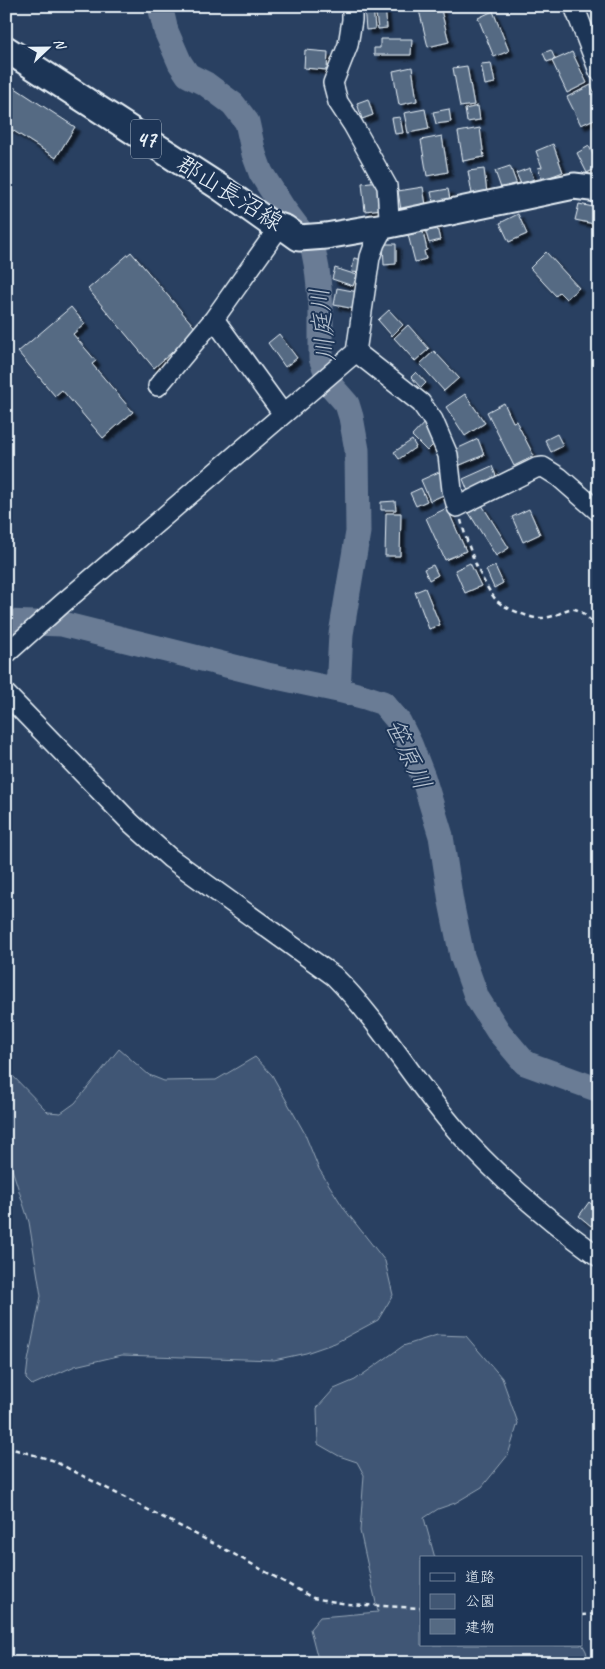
<svg xmlns="http://www.w3.org/2000/svg" width="605" height="1669" font-family="Caveat,'Klee One',sans-serif">
<style>
.green{fill:#415774;stroke:#94a4b6}
.lines{fill:none;stroke-linecap:round;stroke-linejoin:round}
.river{stroke:#6b7c95;stroke-width:25}
.building{fill:#556a83;stroke:#e8f1f8;filter:url(#shadow)}
.minor-casing{stroke:#e8f1f8;stroke-width:22}
.major-casing{stroke:#e8f1f8;stroke-width:29}
.path{stroke:#e8f1f8;stroke-width:2.5;stroke-dasharray:5 4;stroke-linecap:butt}
.minor{stroke:#1d3557;stroke-width:19}
.major{stroke:#1d3557;stroke-width:25}
.labels{text-anchor:middle;stroke-width:4;stroke-linejoin:round;paint-order:stroke}
.shield{fill:#1d3557;stroke:#abb9c8;stroke-width:1}
.shield-label{font-size:22px;font-weight:bold;fill:#e8f1f8}
.street-label{font-size:24px;fill:#e8f1f8;stroke:#1d3557}
.water-label{font-size:25px;font-style:italic;fill:#b6c2d0;stroke:#1d3557}
</style>
<defs>
<filter id="shadow"><feDropShadow dx="4.5" dy="4.5" stdDeviation="1" flood-color="#0009"/></filter>
</defs>
<rect width="100%" height="100%" fill="#294061"/>
<filter id="ink" filterUnits="userSpaceOnUse"><feTurbulence type="fractalNoise" baseFrequency=".02" numOctaves="2"/><feDisplacementMap in="SourceGraphic" scale="10" xChannelSelector="R" yChannelSelector="G"/><feConvolveMatrix kernelMatrix="1 2 1 2 8 2 1 2 1" color-interpolation-filters="sRGB"/></filter>
<g filter="url(#ink)">
<!-- green -->
<path class="green" d="M119,1049l30,26 15,6 52,-1 39,-23 17,18 32,57 15,37 26,41 40,51 8,34 -15,25 -43,23 -29,10 -32,7 -152,-5 -47,11 -43,19 -6,-6 2,-18 13,-65 -12,-74 -18,-56 -5,-1v-96l42,43 13,1 14,-10z
M437,1335l29,1 36,42 16,45 -10,32 -26,32 -27,16 -17,6 -14,9 11,40h-14v87h160v-3l5,9 3,12h-270l-9,-34 10,-12 58,-5 -18,-81 4,-56 -7,-13 -18,-6 -21,-12 -1,-36 17,-19 21,-9 48,-34z"/>
<g class="lines">
<!-- river -->
<path class="river" d="M160,6l6,25 14,32 8,12 18,9 27,20 14,18 7,32 7,19 22,35 30,40 4,21 4,37v52l11,29 15,17 4,13 6,33 1,82 -17,102 -3,56
M6,622l56,2 205,51 71,15 27,7 18,6 16,19 11,22 13,33 18,59 10,66 11,54 15,42 21,33 27,32 74,27"/>
</g>
<!-- building -->
<path class="building" d="M364,6h9l2,23 -9,1z
M375,6h10l2,22 -9,1z
M418,6h22l9,36 -21,5z
M493,11l16,40 -15,6 -16,-39z
M380,39h32l-1,16h-37v-7h6z
M305,50l23,2 -1,18 -23,-2z
M551,50l4,9 -8,3 -4,-9z
M572,52l15,31 -20,10 -15,-32z
M491,63l4,20 -10,2 -4,-21z
M467,66l7,39 -14,2 -7,-39z
M412,67l5,34 -18,4 -6,-34z
M6,82l69,45 -19,31 -50,-32z
M591,85l8,18v14l-18,8 -14,-28z
M368,99l5,16 -11,4 -5,-16z
M478,106l2,14 -13,2 -2,-13z
M425,109l4,20 -21,4 -4,-20z
M449,109l2,13 -15,2 -3,-12z
M400,117l3,16 -8,1 -3,-16z
M480,128l4,29 -21,4 -5,-29z
M442,136l6,36 -21,4 -6,-36z
M553,144l10,28 -21,8 -4,-12 4,-1 -6,-16z
M589,146l10,21 -12,6 -10,-20z
M510,166l7,19 -15,6 -7,-20z
M530,168l4,11 -13,5 -5,-11z
M484,169l3,24 -15,1 -4,-23z
M379,181l3,28 -17,2 -3,-28z
M423,187l3,18 -25,5 -3,-19z
M448,189l2,10 -17,3 -2,-10z
M579,204l19,4 -4,16 -19,-4z
M518,214l9,20 -18,8 -9,-19z
M435,219l5,21 -11,3 -6,-21z
M421,223l6,27 -3,1 2,8 -11,3 -9,-35z
M383,244h13v20l-12,1z
M131,252l66,78 -43,38 -66,-79z
M546,252l33,36 -13,11 -7,-7 -3,4 -26,-28z
M354,258l9,2 -2,13 -9,-1z
M335,268l22,7 -4,11 -21,-7z
M337,288l21,4 -3,17 -21,-4z
M71,307l14,17 -12,10 23,27 -4,3 41,48 -30,26 -41,-48 -7,6 -37,-44z
M389,310l14,15 -11,11 -14,-16z
M408,325l21,24 -14,12 -21,-23z
M279,334l18,24 -12,9 -17,-24z
M434,351l25,27 -15,13 -24,-27z
M416,372l10,11 -5,5 -10,-11z
M465,394l20,29 -20,13 -19,-29z
M504,403l9,19 3,-1 18,35 -20,10 -27,-54z
M427,420l11,20 -11,11 -15,-15z
M557,434l6,12 -12,6 -6,-12z
M478,439l6,16 -26,11 -6,-15z
M412,440l4,7 -17,12 -5,-7z
M492,466l7,17 -29,13 -7,-17z
M439,472l9,21 -18,8 -9,-21z
M421,488l6,13 -11,5 -6,-13z
M395,501l1,9h-15v-8z
M482,505l27,43 -13,8 -27,-43z
M447,508l19,43 -21,9 -19,-42z
M529,509l11,25 -17,8 -11,-25z
M386,513h15l-1,43h-15z
M470,563l11,23 -16,7 -10,-23z
M433,565l5,10 -9,5 -5,-11z
M495,566l8,17 -9,5 -8,-18z
M425,588l15,37 -11,4 -14,-37z
M589,1202l10,8v12l-3,-2 -5,6 -12,-10z"/>
<g class="lines">
<!-- minor casing -->
<g class="minor-casing">
<path id="minor" d="M574,6l25,65
M214,319l69,95
M356,352l65,51 12,17 15,35 4,35 5,17 79,-39 7,-1 16,10 40,35
M158,386l56,-67 66,-93
M6,654l56,-50 294,-252 14,-95 5,-14 14,-26 -2,-31 -34,-61 -15,-23 -5,-19 15,-38 4,-25v-14
M6,694l125,129 39,35 164,118c47,47 79,105 123,155 42,47 91,89 142,126"/>
</g>
<!-- major casing -->
<g class="major-casing">
<path id="major" d="M6,49l215,139 49,35 15,5 14,10 27,-2 58,-10 190,-40 25,3"/>
</g>
<!-- path -->
<path class="path" d="M461,520c6,24 20,63 36,81 6,6 30,16 39,17 35,2 29,-29 63,12
M6,1447l46,13 178,92 83,46 34,6 74,4
M581,1615l18,-1"/>
<!-- minor -->
<use href="#minor" class="minor"/>
<!-- major -->
<use href="#major" class="major"/>
</g>
</g>
<g class="labels">
<!-- shield labels -->
<rect class="shield" x="131" y="119.5" width="30" height="39" rx="4"/>
<g class="shield-label">
<text x="146" y="147">47</text>
</g>
<!-- street labels -->
<g class="street-label">
<text transform="translate(230 193) rotate(32)" y="8">郡山長沼線</text>
</g>
<!-- water labels -->
<g class="water-label">
<text transform="translate(322 325) rotate(-96)" y="9">川庭川</text>
<text transform="translate(409 754) rotate(65)" y="9">笹原川</text>
</g>
</g>
<!-- margin -->
<rect width="605" height="1669" fill="none" stroke="#1d3557" stroke-width="25"/>
<rect x="12" y="12" width="580" height="1644" fill="none" stroke="#e8f1f8" stroke-width="2" filter="url(#ink)"/>
<!-- legend -->
<rect x="420" y="1556" width="162" height="90" fill="#1d3557" stroke="#6e8097"/>
<rect x="430" y="1573" width="25" height="8" fill="#1d3557" stroke="#6e8097"/>
<text x="465" y="1582" font-size="15" fill="#e8f1f8">道路</text>
<rect x="430" y="1594" width="25" height="15" fill="#415774" stroke="#6e8097"/>
<text x="465" y="1606" font-size="15" fill="#e8f1f8">公園</text>
<rect x="430" y="1619" width="25" height="15" fill="#556a83" stroke="#6e8097"/>
<text x="465" y="1632" font-size="15" fill="#e8f1f8">建物</text>
<!-- north arrow -->
<g transform="translate(48 48) rotate(68)" stroke="#1d3557" stroke-width="4" paint-order="stroke">
<path d="M0-4L9 19L0 12L-9 19Z" fill="#e8f1f8"/>
<text y="-8" font-size="14" font-weight="bold" text-anchor="middle" fill="#e8f1f8">N</text>
</g>
</svg>
